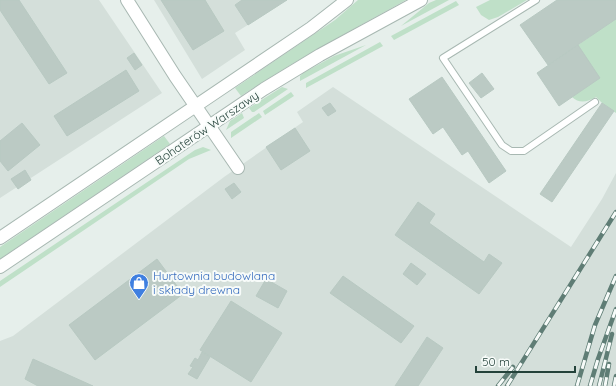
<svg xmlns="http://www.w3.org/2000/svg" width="616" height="386" font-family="Quicksand,sans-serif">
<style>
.built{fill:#d4dfda}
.green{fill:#bfe0c8}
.building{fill:#bbcac4;stroke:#b8c9c2}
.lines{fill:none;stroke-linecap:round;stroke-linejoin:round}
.service-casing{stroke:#a8b8b2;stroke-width:8}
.minor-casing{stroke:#a8b8b2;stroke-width:14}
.tertiary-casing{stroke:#a8b8b2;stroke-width:14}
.service{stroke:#fff;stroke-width:6}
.minor{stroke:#fff;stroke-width:12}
.tertiary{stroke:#fff;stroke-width:12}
.rail-casing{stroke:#5f7d75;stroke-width:4.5}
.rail{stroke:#f7fbf9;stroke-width:3;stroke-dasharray:9;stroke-linecap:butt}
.labels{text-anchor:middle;stroke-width:4;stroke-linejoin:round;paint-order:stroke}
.street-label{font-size:12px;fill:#24423a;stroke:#f7fbf9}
.shop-label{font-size:12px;fill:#366cbe;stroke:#f7fbf9;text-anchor:start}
</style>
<rect width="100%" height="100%" fill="#e6efeb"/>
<!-- built -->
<path class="built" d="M0,0h99l63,93 -162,105z
M154,0h120l4,6 -43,27 10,17 -43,29z
M333,87l238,160 31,-48 14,-26v213h-616v-45l13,-5 211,-159 79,-55 -6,-10z"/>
<!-- green -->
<path class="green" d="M358,0h48c-56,31 -112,61 -165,96l-6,-8 100,-68z
M436,0h13l-48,26 28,-23z
M490,0h37l-29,17 -9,3 -8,-5 -5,-8z
M616,0v113l-14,-10 -6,-6c-8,5 -17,7 -24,0l6,-52 13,-9z
M456,1l3,4 -65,35 -3,-4z
M380,42l3,4 -77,42v-5z
M366,45l-66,36v-5l3,-3 31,-17z
M282,87l6,2 -34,23h-2l-3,-4z
M291,92l3,4 -29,19 -2,-4z
M242,113l2,5 -18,12 4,-9z
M259,113l3,4 -31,21v-6z
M164,136l6,8 -170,115v-12z
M203,147l8,3 -22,9 -189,128v-6l195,-131z"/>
<!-- building -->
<path class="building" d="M0,0h19l48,73 -18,11 -49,-74z
M161,0h44l19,31 -31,19z
M242,0h45l-39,25 -13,-20z
M557,0h59v19l-68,46 -28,-40z
M578,45l22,33 -41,28 -22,-33z
M134,53l8,12 -7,5 -8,-12z
M126,70l13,21 -72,45 -13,-20z
M482,73l12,16 -13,9 -12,-15z
M442,77l64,94 -17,12 -21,-32 -6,4 -19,-28 -10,7 -24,-35z
M330,103l6,8 -8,5 -6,-8z
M602,103l12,8 -62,91 -12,-8z
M22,123l18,22 -32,26 -8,-10v-20z
M295,128l15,23 -29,19 -15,-23z
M25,170l6,10 -13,9 -7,-10z
M234,183l7,9 -9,7 -7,-10z
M418,202l17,12 -6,9 55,39 5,-8 13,9 -23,31 -84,-59z
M157,259l26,35 -88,66 -26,-35z
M411,263l15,11 -9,11 -14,-11z
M343,276l71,50 -13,17 -71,-50z
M266,279l21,12 -9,17 -22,-12z
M231,301l51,32 -31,49 -51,-32z
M427,337l16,11 -25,38h-23z
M202,352l8,5 -13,22 -9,-5 5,-7 -3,-1 5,-8 3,2z
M33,359l60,27h-55l-13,-7z"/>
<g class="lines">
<!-- service casing -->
<g class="service-casing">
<path id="service" d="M536,0l-93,58 59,87 9,6h13l71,-49"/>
</g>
<!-- minor casing -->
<g class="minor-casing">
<path id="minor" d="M127,0l48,76 63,92"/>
</g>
<!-- tertiary casing -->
<g class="tertiary-casing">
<path id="tertiary" d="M0,238l311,-210 36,-28
M0,267l264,-178 56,-34 101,-55"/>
</g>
<!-- service -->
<use href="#service" class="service"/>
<!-- minor -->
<use href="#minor" class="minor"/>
<!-- tertiary -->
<use href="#tertiary" class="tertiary"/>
<!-- rail casing -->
<g class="rail-casing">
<path id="rail" d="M498,386l15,-19
M507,386l109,-174
M577,386l18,-61 21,-49
M590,386l8,-27 18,-50
M599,386l13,-52
M605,386l4,-22
M614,386l2,-10"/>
</g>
<!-- rail -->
<use href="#rail" class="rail"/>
</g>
<!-- icons -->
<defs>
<g id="shop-pin" transform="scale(1)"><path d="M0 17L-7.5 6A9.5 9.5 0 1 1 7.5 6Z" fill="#3f7fe0" stroke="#f7fbf9"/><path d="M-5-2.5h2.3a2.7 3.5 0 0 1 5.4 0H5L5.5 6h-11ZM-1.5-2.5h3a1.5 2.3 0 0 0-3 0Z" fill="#fff"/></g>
</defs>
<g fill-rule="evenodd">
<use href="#shop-pin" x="139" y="283"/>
</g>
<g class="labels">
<!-- street labels -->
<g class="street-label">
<text transform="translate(207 128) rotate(-34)" y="4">Bohaterów Warszawy</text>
</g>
<!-- shop labels -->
<g class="shop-label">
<text x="153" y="280">Hurtownia budowlana<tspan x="153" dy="14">i składy drewna</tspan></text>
</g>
</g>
<!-- scale -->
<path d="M476 366v6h99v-6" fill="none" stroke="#24423a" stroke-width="2"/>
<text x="482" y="366" font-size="12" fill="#24423a" stroke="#f7fbf9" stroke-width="3" paint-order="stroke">50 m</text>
</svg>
